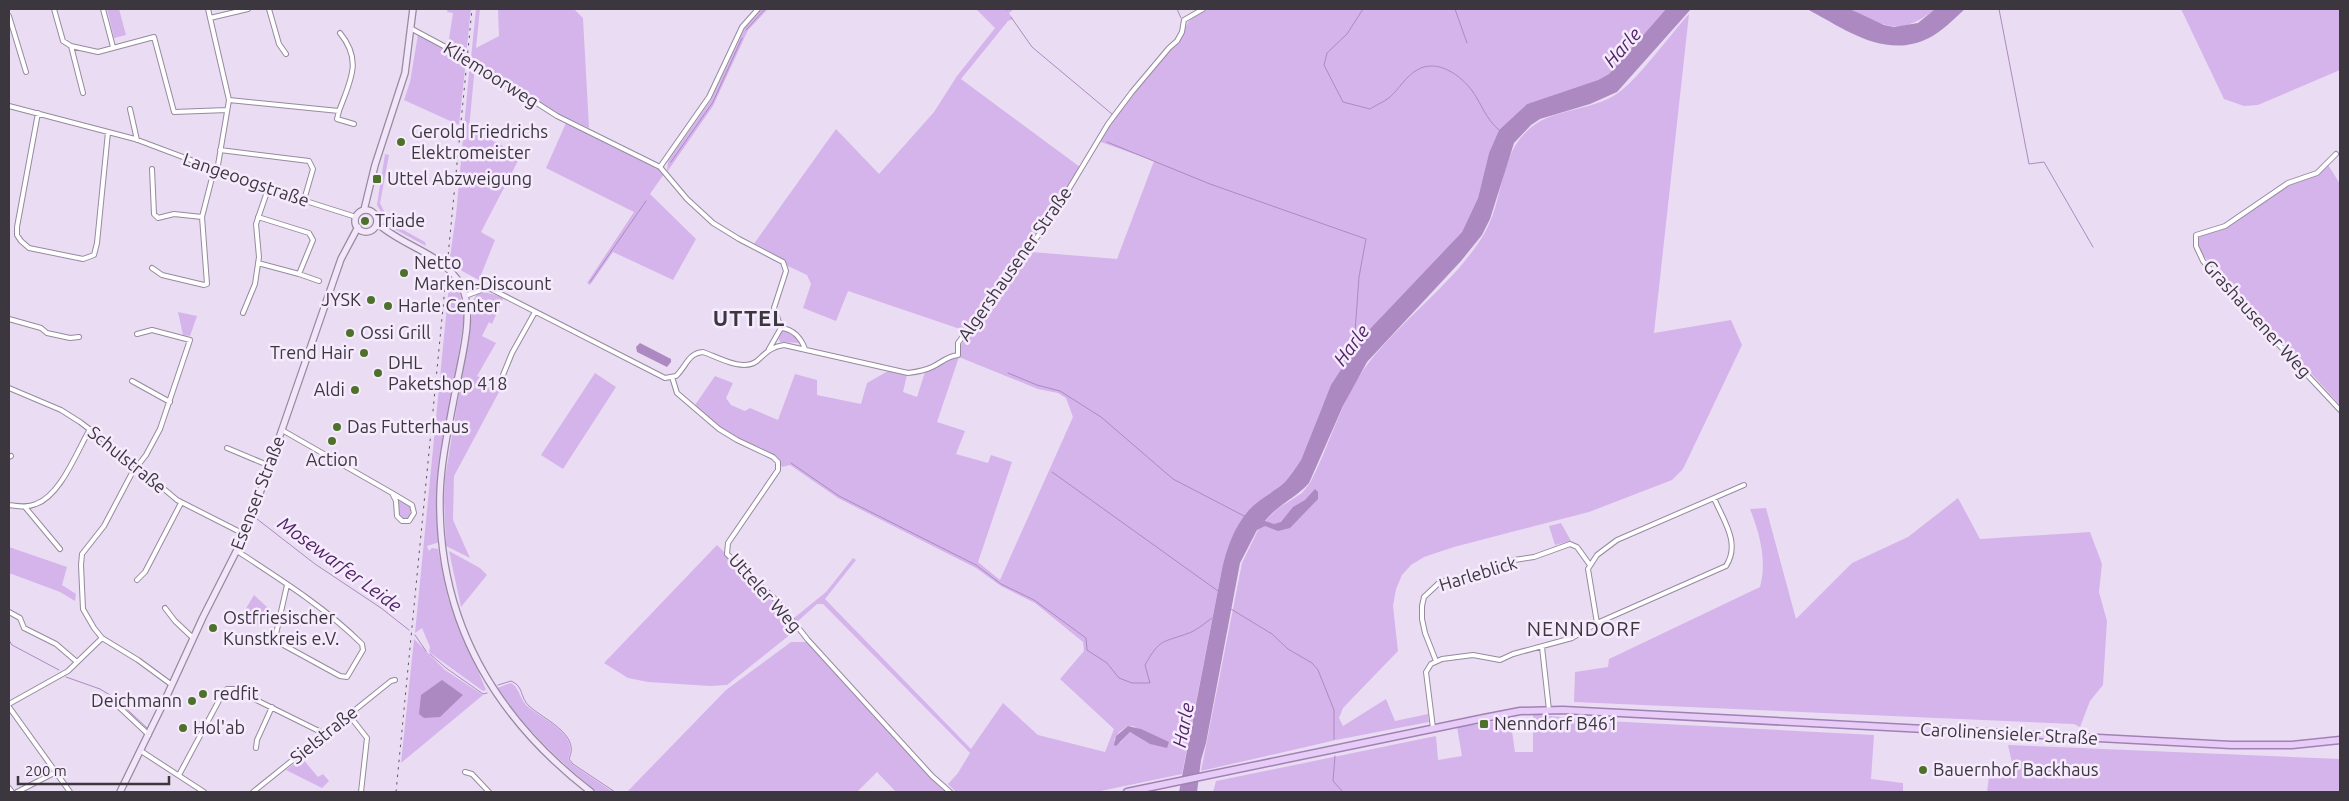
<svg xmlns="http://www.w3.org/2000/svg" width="2349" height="801" font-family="Ubuntu,sans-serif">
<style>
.green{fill:#d5b4eb;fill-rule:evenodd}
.water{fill:#ac8ac1}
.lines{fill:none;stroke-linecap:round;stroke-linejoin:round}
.stream{stroke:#ac8ac1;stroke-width:1}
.street-casing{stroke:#968a9f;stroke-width:6}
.secondary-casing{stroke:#968a9f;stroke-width:8}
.primary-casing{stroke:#a181b4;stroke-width:9}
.street{stroke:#fff;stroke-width:4}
.secondary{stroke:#f3e6fb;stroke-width:5.5}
.primary{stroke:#e7ccf8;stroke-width:6}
.rail{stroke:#5e5763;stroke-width:1;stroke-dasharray:2.5 5;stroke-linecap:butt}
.poi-dot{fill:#4d712a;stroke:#f6ebfd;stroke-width:2}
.labels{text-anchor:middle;stroke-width:5;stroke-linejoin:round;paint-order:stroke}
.street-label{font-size:18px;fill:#3c363f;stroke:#f6ebfd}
.poi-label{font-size:18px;fill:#3c363f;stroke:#f6ebfd;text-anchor:start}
.water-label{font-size:19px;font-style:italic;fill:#502467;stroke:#f6ebfd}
.quarter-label{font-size:20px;letter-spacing:1px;fill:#3c363f;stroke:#f6ebfd}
.district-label{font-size:22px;font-weight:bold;letter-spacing:1px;fill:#3c363f;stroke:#f6ebfd}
</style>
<rect width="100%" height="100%" fill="#eaddf3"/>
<!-- green -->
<path class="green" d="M107,9h12l7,26 -12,3z
M448,9h23l-5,46 -18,-10 5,-32 -6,-1z
M476,9h4l-4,39 23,-12 -1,-27h76l9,9 6,110 -33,-15 -85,-55z
M761,9h7l-20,21 -35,76 -46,66 1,-11 43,-61 34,-72z
M976,9h38l-5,4 4,6 -5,2 -47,58 119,88 -29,49 -88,114 -115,-39 -12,30 -33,-13 8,-24 -4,-9 -19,-9 -10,-10 -25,-11 83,-116 43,45 55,-62 23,-36 38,-48z
M1210,9h456l-57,65 -11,6 -71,24 -28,26 -10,23 -11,45 -16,34 -95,100 -23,33 -21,40 -22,55 -16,22 -29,22 -34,65 -40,205 -86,18h-140l-8,-8 10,-11 12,-20 -147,-149h-6l-20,18 -3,-4 32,-26 27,-34 3,2 -31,39 146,150 32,-46 35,32 67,17 9,-23 -54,-50 24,-28 -1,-9 -48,-39 -34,-17 -25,-18 -138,-70 -48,-33 -8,2 -5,-10 -49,-23 -33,-29 20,-29 18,7 -7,15 5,7 14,6 5,-3 28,12 17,-46 22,6v15l44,9 6,-21 21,-12 19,4 -4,17 14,5 8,-25c12,-4 22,-13 34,-15l2,-12 38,-53 33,-40 85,7 37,-98 -56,-20 35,-48 37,-44 9,-6 9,-21 9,-8zM959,357l79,32 20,4 8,5 7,19 -73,163 -22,-18 34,-100 -21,-7 -3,8 -32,-9 9,-23 -28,-9zM1128,726h5l36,17c-21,5 -22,-3 -39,-11l-10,11 -6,-3 5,-8z
M1850,9h85c-34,27 -49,19 -85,0z
M2181,9h159v61l-82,35 -14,1 -20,-7z
M1689,14l-35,319 77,-13 11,25 -59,124 -11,11 -83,32 -135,35 -30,10 -13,8 -9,10 -6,14 -3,17 5,45 -55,57 -4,10 4,8 43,-27 9,22 33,-7 1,8 -93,18 -135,31 41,-208 16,-33 11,-13 8,-8 25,-16 8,-10c21,-40 32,-87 60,-122 35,-44 86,-80 114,-127 19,-31 15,-75 41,-101 24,-26 64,-20 93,-40 22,-16 51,-57 71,-79z
M418,34l48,26 -7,65 -55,-25 6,-18z
M470,62l5,3 -6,64 52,26 -40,77 14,8 -16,40 -17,-9 -12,-14 6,-42z
M566,123l92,46 6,5 -14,20 46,45 -23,41 -60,-28 -23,33 -3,-2 47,-71 -88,-44z
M385,154l4,1 -9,48 9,19 36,20 1,4 -37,-20 -12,-21z
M2327,163l13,21v221l-141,-154 -2,-14 29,-9 57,-40 35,-14z
M450,275l10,18 4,25 -26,174 2,50 -13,4 2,5 3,-3 6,1 10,49 38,92 -3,1 -54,-39 1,-5 -8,-19 -7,5z
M485,292l17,5 1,2 -11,25 -3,-2 -7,14 14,7 -19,33 13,6 -3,4 12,6 -45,84 -1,44 17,38 -24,-12 -2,-47 1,-21 27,-164 -1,-10 6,-10z
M178,312l19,4 -7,20 -7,-1z
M786,331l12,8 2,4 -20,-1 -2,-5 3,-5z
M595,373l21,14 -53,82 -22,-14z
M1958,498l22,41 110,-7 12,32 -3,28 8,29 -4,64 -13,16 -10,26 -6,-3 -500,-22 1,-30 33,-5 1,-8 151,-72c7,-26 0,-53 -10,-78l16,-1 30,111 56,-56 56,-26z
M401,500l10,7 -1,10 -2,2h-5l-5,-5 1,-13z
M1561,523l10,18 -16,4 -6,-19z
M717,545l51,50 28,35 -69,55 -17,1 -62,-4 -20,-4 -24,-15z
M9,547l58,20 -5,18 14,9 -1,7 -15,-9 -51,-19z
M449,551l31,17 7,7 -26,32z
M254,595l14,13 -9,18 -14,-8 3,-7 -3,-1z
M414,639l31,31 38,25 -82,68z
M791,642h15l133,144 8,6h-51l-19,-20 -20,20h-230l99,-102z
M511,683c9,6 8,14 15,22 14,14 54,27 42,54l5,6 40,27h-16c-38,-31 -71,-63 -100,-104z
M1533,714l55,6 286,15 -3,44 32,4v9h-690l3,-11 220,-45 2,24 24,-4 -5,-29 31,-4 22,-6 5,35h18z
M2008,745l332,14v33h-353l2,-16h26z
M302,758l16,19 5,-3 6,7 -7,7 -36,-18z"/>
<!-- water -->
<path class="water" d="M1666,9h25l-74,83 -27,12 -50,15 -9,6 -17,18 -24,76 -8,16 -21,26 -94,101 -24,44 -34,77c-13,15 -32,22 -44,38l9,3 7,-2 12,-15 12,-7 10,-11 3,3v7l-28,29 -12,3 -13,-5 -8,4 -17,33 -34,180 -5,17 -4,32h-18l43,-223c5,-21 12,-42 27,-59 10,-11 25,-18 36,-28 6,-7 11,-15 16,-22l30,-75 13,-20 23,-33 95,-100 16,-34 11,-45 10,-23 28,-26 71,-24 11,-6z
M1807,9h43l34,16 10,2 24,-4 17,-14h30c-11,10 -23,22 -36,29 -44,22 -84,-9 -122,-29z
M640,343l31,16v3l-4,5 -30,-15 -1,-5z
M442,680l21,15 -23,22 -16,1 -5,-4 2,-19z
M1128,726l13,3 28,13 -2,6 -17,-4 -20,-12 -14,14 -2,-1 2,-9z"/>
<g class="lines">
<!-- stream -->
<path class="stream" d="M1177,9l4,9
M1363,9l-16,25 -20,19 -3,12 19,37 27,7c6,-4 14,-7 20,-12 9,-8 16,-21 27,-27 20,-12 44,5 56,22 9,13 13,27 26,38
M1455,9l12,34
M1999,9l30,155 15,-2 49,85
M1007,10l2,-1
M1011,17l21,30 80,67
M746,30l19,-21
M1107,142l103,42 156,55 -7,38 -4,55 9,7
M671,162l42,-60 29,-64
M590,282l56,-81
M1008,373l29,12 23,6 41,26 72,62 73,38
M791,463l48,33 137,69 25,19 33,16 52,38 1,12 20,13 12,15 13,5h18l-5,-18c15,-27 17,-22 44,-32 8,-3 16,-10 23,-15
M1052,472l166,119
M257,519l58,45 66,44 28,22
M1231,609l41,25 16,15 24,14 6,7 16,40v29
M415,635l11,16
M9,640l3,5 47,25
M430,654l16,14 37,26 4,-1
M66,677l34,12 15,9 32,30
M498,685l13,-4c13,5 9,17 18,25 14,13 52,28 40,53l4,5 42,28
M1335,756l-2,25 10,11"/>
<!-- street casing -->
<g class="street-casing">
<path id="street" d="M54,9l9,32 8,5 27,6 56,-15 20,75 53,-2
M103,9l10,38
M208,9l21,91 -12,71
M269,9l10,35 7,10
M9,16l17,56
M210,18l38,-9
M412,29l56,30 89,57 103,51 27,32 26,24 26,16 44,23 3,9 -12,37 7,20 -12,21
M71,46l12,47
M229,100l110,11c11,-30 24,-50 1,-78
M9,106l126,33 133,50 88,28
M130,109l7,31
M339,111l-2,8 17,5
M38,113l-21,114v8l4,6 8,7 54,11 11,-4 3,-12 11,-111
M220,150l89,11 4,8 -9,31
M2336,154l-19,19 -29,10 -63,43 -29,9v11l7,15 32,37 105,112
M660,167l49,-70 33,-70 16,-18
M152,169l2,45 4,4 16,-4 28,3
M258,217l51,16 4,7 -14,34 -41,-11
M152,268l10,7 42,10 3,-1 -5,-67 12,-47
M299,274l20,7
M465,296l19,-7h7l174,89 11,-2c10,-9 12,-23 27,-24 15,5 39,20 54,9 9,-8 13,-14 27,-16l124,28c8,-1 16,-2 24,-6 9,-4 15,-11 26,-12v-12l94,-126 56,-93 24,-32 37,-44 8,-7 5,-9 2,-12 19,-11
M243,313l12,-29 4,-27 -3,-33 12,-35
M9,319l32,9 6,5 23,5 9,-1
M781,328c12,1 20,10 24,21
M137,334l15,-4 38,10 -30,89 -14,26 -14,18 -28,53 -22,28 -1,11 2,44 11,19 8,10 36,22 34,25
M503,375l9,-22 23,-41
M672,377l5,16 42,36 18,11 36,17 5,5v8l-50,73 -1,11 50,47 31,39 124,136 18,16
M132,381l38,21
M9,388l52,22 19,12 45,34 52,44 67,34
M282,430l110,63 4,8 1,15 5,5h7l5,-8 -2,-8 -20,-12
M227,448l43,18
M9,457l2,-1
M9,505c9,1 18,3 27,-1 25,-9 41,-53 54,-75
M25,507l35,42
M237,551c43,28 89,57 125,93l1,6 -16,27 -7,-1 -62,-34 -2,-8 11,-49
M137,580l8,-8 36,-69
M165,608l10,13 18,17
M9,612l11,6 4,10 32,16 21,18
M1597,623l-9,-54 9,-14 20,-15 127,-55
M1542,647l7,63
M1436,661l-11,-28 -3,-14v-13l2,-9 16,-15 18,-3 56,-19 20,-3 36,-13 7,3 13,18
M9,704l59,-33 34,-33
M107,705h10l32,30
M9,707l61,85
M349,715l18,23 -6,54
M1433,728l-7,-56 5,-8 11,-5 31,-4 27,5 13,-6 59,-16 25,-15 129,-57c15,-23 -3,-46 -12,-68
M256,748l1,-8 15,-33
M141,751l63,41
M465,772l7,2 17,18
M179,775l44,-82 4,-4h7l91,45
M9,788l3,4
M17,792l39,-20
M253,792l138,-111 4,-1"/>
</g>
<!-- secondary casing -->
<g class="secondary-casing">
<path id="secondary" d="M364,210l11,-45 30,-92 8,-64
M355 221a11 11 0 1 1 22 0a11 11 0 1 1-22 0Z
M377,223c26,24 66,30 84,62 15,28 -1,77 -6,108 -6,33 -14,67 -15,101 -3,125 54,223 151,298
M120,792l44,-90 39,-85 38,-75 19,-49 81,-234 17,-32"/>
</g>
<!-- primary casing -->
<g class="primary-casing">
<path id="primary" d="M1127,792l357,-74 36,-7 43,-1 668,35h61l48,-5"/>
</g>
<!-- street -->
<use href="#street" class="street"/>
<!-- secondary -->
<use href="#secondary" class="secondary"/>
<!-- primary -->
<use href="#primary" class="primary"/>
<!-- rail -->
<path class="rail" d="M396,792l76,-783"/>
</g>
<!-- markers -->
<g class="poi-dot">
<circle cx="401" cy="142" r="5"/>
<rect x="372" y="174" width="10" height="10" rx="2.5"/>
<circle cx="365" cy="221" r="5"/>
<circle cx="404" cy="273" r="5"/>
<circle cx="371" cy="300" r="5"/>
<circle cx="388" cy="306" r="5"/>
<circle cx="350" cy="333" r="5"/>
<circle cx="364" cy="353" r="5"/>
<circle cx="378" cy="373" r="5"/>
<circle cx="355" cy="390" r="5"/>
<circle cx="337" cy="427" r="5"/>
<circle cx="332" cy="441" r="5"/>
<circle cx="213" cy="628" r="5"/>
<circle cx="203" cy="694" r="5"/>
<circle cx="192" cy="701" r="5"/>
<rect x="1479" y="719" width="10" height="10" rx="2.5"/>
<circle cx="183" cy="728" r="5"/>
<circle cx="1923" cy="770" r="5"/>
</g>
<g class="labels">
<!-- street labels -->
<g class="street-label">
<text transform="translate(491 75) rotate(32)" y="6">Kliemoorweg</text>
<text transform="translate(246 180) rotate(19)" y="6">Langeoogstraße</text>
<text transform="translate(1015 264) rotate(-55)" y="6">Algershausener Straße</text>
<text transform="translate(2257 319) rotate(48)" y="6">Grashausener Weg</text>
<text transform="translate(127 460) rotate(39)" y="6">Schulstraße</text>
<text transform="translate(258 493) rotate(-69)" y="6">Esenser Straße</text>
<text transform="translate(1478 574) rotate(-17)" y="6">Harleblick</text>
<text transform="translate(765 593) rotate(48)" y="6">Utteler Weg</text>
<text transform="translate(2009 734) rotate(3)" y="6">Carolinensieler Straße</text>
<text transform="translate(324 735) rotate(-39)" y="6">Sielstraße</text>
</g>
<!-- poi labels -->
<g class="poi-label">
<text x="411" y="138">Gerold Friedrichs<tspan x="411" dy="21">Elektromeister</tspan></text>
<text x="387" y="185">Uttel Abzweigung</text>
<text x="375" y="227">Triade</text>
<text x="414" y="269">Netto<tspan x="414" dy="21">Marken-Discount</tspan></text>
<text x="361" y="306" text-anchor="end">JYSK</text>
<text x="398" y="312">Harle Center</text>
<text x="360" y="339">Ossi Grill</text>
<text x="354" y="359" text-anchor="end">Trend Hair</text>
<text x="388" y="369">DHL<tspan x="388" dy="21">Paketshop 418</tspan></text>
<text x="345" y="396" text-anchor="end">Aldi</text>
<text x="347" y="433">Das Futterhaus</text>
<text x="332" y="466" text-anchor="middle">Action</text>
<text x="223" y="624">Ostfriesischer<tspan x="223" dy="21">Kunstkreis e.V.</tspan></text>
<text x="213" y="700">redfit</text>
<text x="182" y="707" text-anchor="end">Deichmann</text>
<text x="1494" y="730">Nenndorf B461</text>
<text x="193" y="734">Hol'ab</text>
<text x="1933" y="776">Bauernhof Backhaus</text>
</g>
<!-- water labels -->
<g class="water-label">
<text transform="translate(1622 47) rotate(-48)" y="7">Harle</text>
<text transform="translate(1351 345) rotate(-53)" y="7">Harle</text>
<text transform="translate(340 564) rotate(36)" y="7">Mosewarfer Leide</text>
<text transform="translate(1183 725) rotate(-79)" y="7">Harle</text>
</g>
<!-- quarter labels -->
<g class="quarter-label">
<text x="1584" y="636">NENNDORF</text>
</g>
<!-- district labels -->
<g class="district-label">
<text x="749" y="326">UTTEL</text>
</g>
</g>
<!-- border -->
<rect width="2349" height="801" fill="none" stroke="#3c363f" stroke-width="20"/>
<!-- scale -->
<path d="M18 776v8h151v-8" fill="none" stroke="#3c363f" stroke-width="2.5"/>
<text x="25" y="776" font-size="15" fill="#3c363f" stroke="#f6ebfd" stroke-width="4" paint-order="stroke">200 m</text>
</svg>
